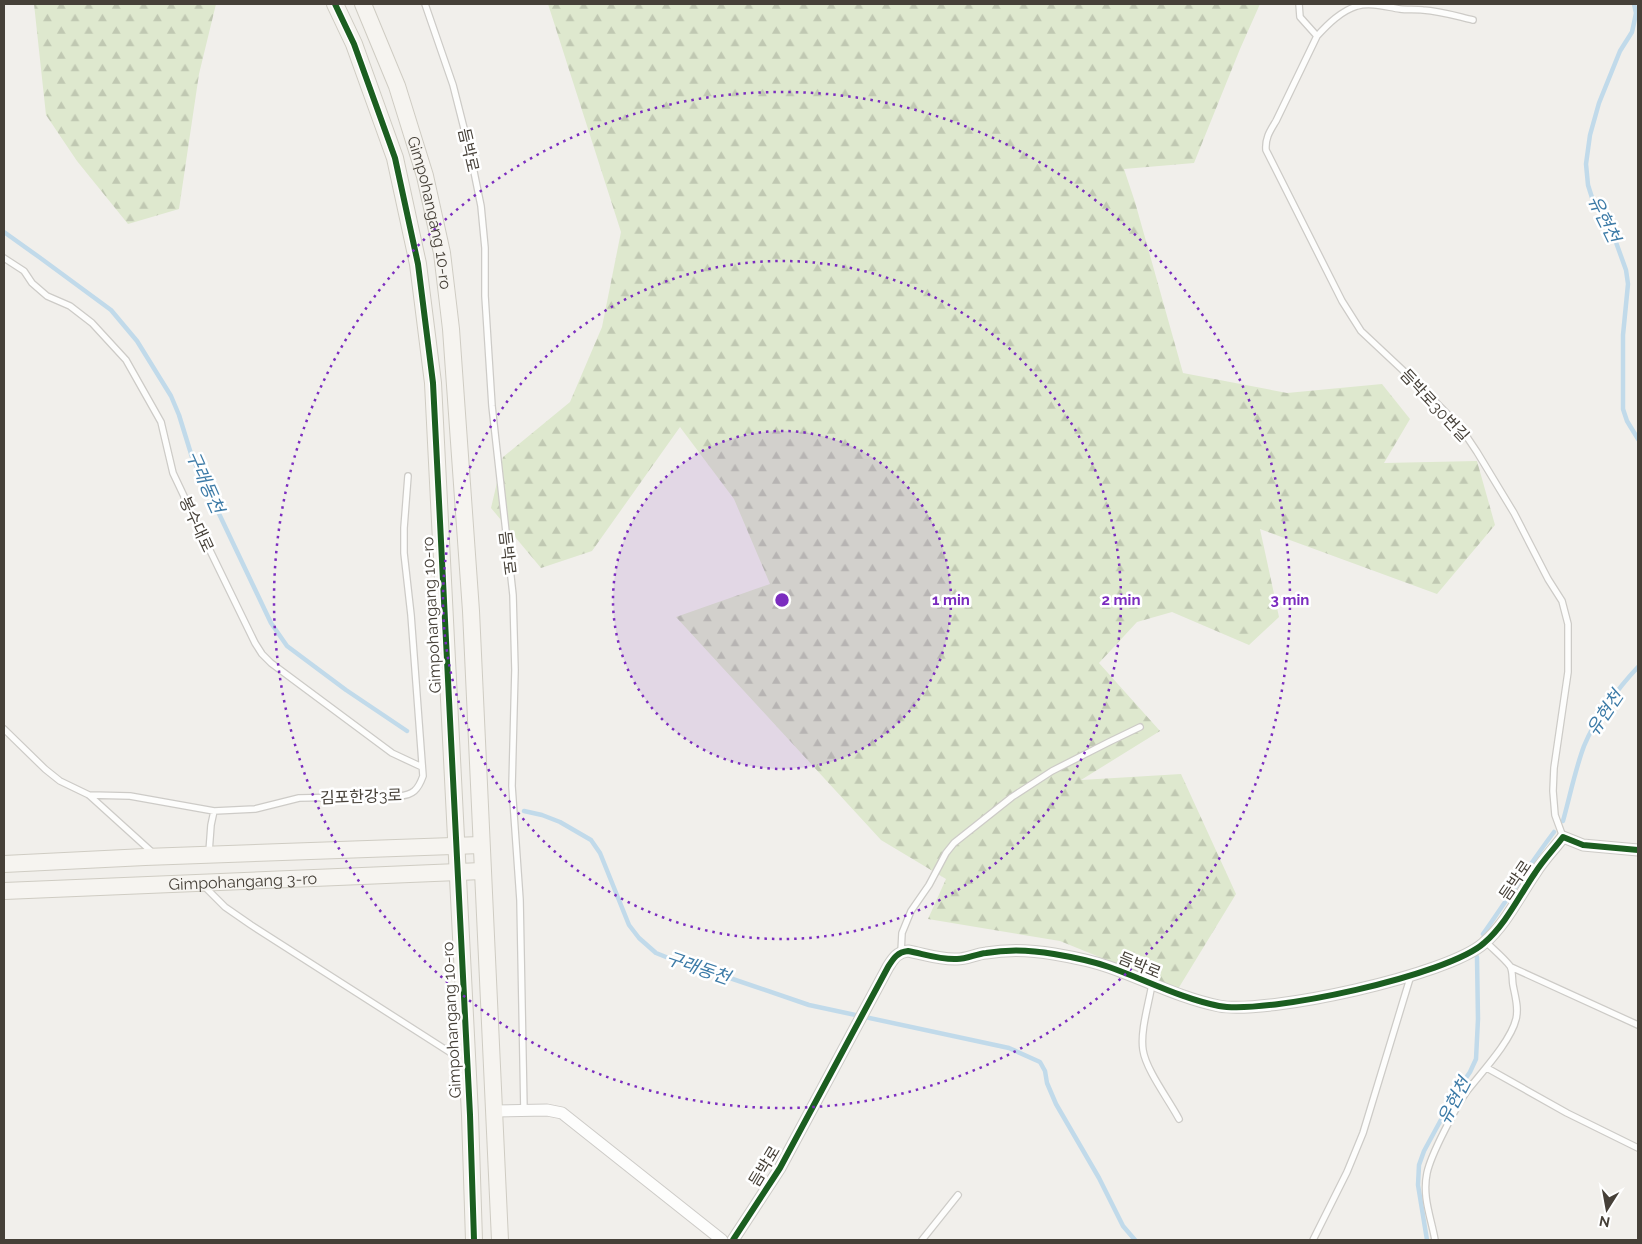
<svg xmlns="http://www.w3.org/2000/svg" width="1642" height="1244" font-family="Raleway,'Noto Sans KR',sans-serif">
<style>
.forest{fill:url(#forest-firs)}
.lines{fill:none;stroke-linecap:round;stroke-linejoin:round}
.stream{stroke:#c1daea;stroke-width:4.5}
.lane-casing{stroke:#cdcbc7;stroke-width:8}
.street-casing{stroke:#cdcbc7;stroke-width:13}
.secondary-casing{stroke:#cfccc3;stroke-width:18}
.lane{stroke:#fdfdfc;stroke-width:5.5}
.street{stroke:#fdfdfc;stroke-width:11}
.secondary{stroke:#f6f4f0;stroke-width:16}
.cycleway-casing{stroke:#fff;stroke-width:9}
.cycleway{stroke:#1b5e20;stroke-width:6}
.ring{fill:none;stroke:#7b2cbf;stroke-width:2.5;stroke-dasharray:2.5 5}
.labels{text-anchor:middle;stroke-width:5;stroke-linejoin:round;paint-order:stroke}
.street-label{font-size:16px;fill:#464038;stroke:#fff}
.water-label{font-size:18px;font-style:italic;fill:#3d7ba7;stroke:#fff}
.centre{fill:#7b2cbf;stroke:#fff;stroke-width:2.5}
.ring-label{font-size:15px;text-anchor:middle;font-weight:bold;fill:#7b2cbf;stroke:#fff;stroke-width:5;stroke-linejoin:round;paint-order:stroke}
</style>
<defs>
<pattern id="forest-firs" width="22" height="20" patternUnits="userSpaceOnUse" patternTransform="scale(1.25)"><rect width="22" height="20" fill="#dee8ce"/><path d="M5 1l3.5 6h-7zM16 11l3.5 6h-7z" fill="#c0c8b2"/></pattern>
</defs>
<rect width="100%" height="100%" fill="#f1efeb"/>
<!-- forest -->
<path class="forest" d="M34,4h182l-17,70 -20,135 -51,15 -51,-63 -31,-46z
M548,4h712l-20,45 -46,114 -70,6 11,33 48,171 104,20 95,-9 28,35 -26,44 93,-2 18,64 -58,69 -177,-65 19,88 -30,28 -77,-33 -35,10 -38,41 61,68 -79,49 100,-6 55,120 -58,95 -118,-48 -132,-22 18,-40 -65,-39 -205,-223 94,-33 -36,-85 -54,-72 -88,124 -51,17 -50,-60 12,-51 67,-55 32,-75 19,-95z"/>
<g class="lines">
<!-- stream -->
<path class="stream" d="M1634,4l2,9 -2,10 -2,9 -12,19 -21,52 -9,32 -4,29 2,21 6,19 15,19 17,47 2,14 -5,51v74l4,12 11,18
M4,232l35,25 72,53 26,31 34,55 8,19 13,42 79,166 16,23 59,44 61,41
M524,811l18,4 18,7 31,18 9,13 29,72 10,13 17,15 20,8 45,14 88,30 200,43 31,14 5,9 2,12 9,21 43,74 24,48 12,14
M1563,821c7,-25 12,-51 21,-75 11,-27 34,-58 54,-79
M1483,934c24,-34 46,-69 71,-102
M1427,1240l-9,-55 1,-20 5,-14 31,-57 15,-22 6,-13 2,-40 -1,-62"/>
<!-- lane casing -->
<g class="lane-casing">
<path id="lane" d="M425,4l28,81 17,67 11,54 4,42v48l7,110 21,189 2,75 -3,116 8,114 4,211
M1299,4l1,13 17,19 -41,85c-6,10 -11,17 -10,29l76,151 19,30 64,60 36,37 16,24 37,61 34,66 14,22 6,23v48l-14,96 -1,23 2,24 8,22
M1317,36c11,-12 24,-25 40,-30 14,-4 29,1 43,3 7,1 15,0 23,1 17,1 33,6 50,10
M4,258l20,13 8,12 15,13 23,10 22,17 34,37 35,62 12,51 27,57 55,113 7,11 9,9 121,90 30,14
M4,729l41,40 15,12 29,14 64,58
M89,795l41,1 84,15
M209,852l2,-27 3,-14 41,-2 44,-11 100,-2c14,-1 19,-6 24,-20l-12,-161 -7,-62v-25l4,-52
M204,886l21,21 26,18 214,137
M901,952l1,-19 9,-22 18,-26 17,-32 8,-10 58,-46 40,-26 57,-29 31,-15
M1511,967l127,58
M1152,984c-3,19 -12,47 -9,66 3,20 26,50 36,69
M1487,1068l80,45 71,35
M922,1240l36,-45
M1313,1240l34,-68 16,-39 48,-158
M1435,1240c-4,-23 -13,-43 -8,-67 4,-19 29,-66 40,-82 14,-18 44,-50 49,-72 3,-11 -1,-23 -3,-34 -1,-5 0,-14 -3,-19 -6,-8 -17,-17 -24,-24"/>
</g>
<!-- street casing -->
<g class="street-casing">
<path id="street" d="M494,1111l53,-1 15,3 160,127
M733,1240l47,-72 108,-201c5,-8 9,-15 20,-16 16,3 33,9 49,8 10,0 19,-5 29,-6 22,-4 46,-3 68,1 18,3 38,7 55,13 37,13 71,31 110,39 47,9 230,-31 265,-63 22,-19 35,-47 51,-70 8,-13 19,-24 28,-36l20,8 55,5"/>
</g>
<!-- secondary casing -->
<g class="secondary-casing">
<g id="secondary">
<path d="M335,4l19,40 41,114 23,106 15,119 37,732 4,125"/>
<path id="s1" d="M363,4l34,82 28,90 17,77 9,76 20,282 29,629"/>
<path d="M4,864l141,-7 336,-12"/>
<path id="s2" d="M4,891l478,-20"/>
</g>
</g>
<!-- lane -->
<use href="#lane" class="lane"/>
<!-- street -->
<use href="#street" class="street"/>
<!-- secondary -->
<use href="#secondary" class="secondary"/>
<!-- cycleway casing -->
<g class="cycleway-casing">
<path id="cycleway" d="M335,4l19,40 41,114 23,106 15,119 37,732 4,125
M733,1240l47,-72 108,-201c5,-8 9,-15 20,-16 16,3 33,9 49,8 10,0 19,-5 29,-6 22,-4 46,-3 68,1 18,3 38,7 55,13 37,13 71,31 110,39 47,9 230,-31 265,-63 22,-19 35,-47 51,-70 8,-13 19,-24 28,-36l20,8 55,5"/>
</g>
<!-- cycleway -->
<use href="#cycleway" class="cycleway"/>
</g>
<!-- distance rings -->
<circle cx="782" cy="600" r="169" fill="#7b2cbf" fill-opacity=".12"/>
<g class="ring">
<circle cx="782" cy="600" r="169"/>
<circle cx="782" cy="600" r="339"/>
<circle cx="782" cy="600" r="508"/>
</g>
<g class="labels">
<!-- street labels -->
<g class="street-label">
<text transform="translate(469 150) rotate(77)" y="6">듬박로</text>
<text dy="6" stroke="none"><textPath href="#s1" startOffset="220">Gimpohangang 10-ro</textPath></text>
<text transform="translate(1435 405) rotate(47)" y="6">듬박로30번길</text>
<text transform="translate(197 524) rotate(65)" y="6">봉수대로</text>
<text transform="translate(508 553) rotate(83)" y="6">듬박로</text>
<text transform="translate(431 615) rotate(-93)" y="6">Gimpohangang 10-ro</text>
<text transform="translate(361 796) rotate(-2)" y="6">김포한강3로</text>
<text transform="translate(1515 880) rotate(-56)" y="6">듬박로</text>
<text dy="6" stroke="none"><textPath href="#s2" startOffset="239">Gimpohangang 3-ro</textPath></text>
<text transform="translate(1140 965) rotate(22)" y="6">듬박로</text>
<text transform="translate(451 1020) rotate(-93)" y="6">Gimpohangang 10-ro</text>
<text transform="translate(764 1166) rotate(-59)" y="6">듬박로</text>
</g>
<!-- water labels -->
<g class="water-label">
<text transform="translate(1604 219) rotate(64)" y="6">유현천</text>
<text transform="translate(205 482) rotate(66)" y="6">구래동천</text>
<text transform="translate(1605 713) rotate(-56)" y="6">유현천</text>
<text transform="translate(698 968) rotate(19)" y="6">구래동천</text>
<text transform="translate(1454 1101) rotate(-62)" y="6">유현천</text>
</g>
</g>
<circle cx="782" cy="600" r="8" class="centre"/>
<g class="ring-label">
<text x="951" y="605">1 min</text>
<text x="1121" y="605">2 min</text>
<text x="1290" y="605">3 min</text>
</g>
<!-- border -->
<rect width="1642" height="1244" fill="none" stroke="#464038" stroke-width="10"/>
<!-- north arrow -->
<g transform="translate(1607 1209) rotate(191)" stroke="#ffffff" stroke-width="4" paint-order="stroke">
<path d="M0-4L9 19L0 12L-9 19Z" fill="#464038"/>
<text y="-8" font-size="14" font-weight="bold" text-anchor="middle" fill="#464038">N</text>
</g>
</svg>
